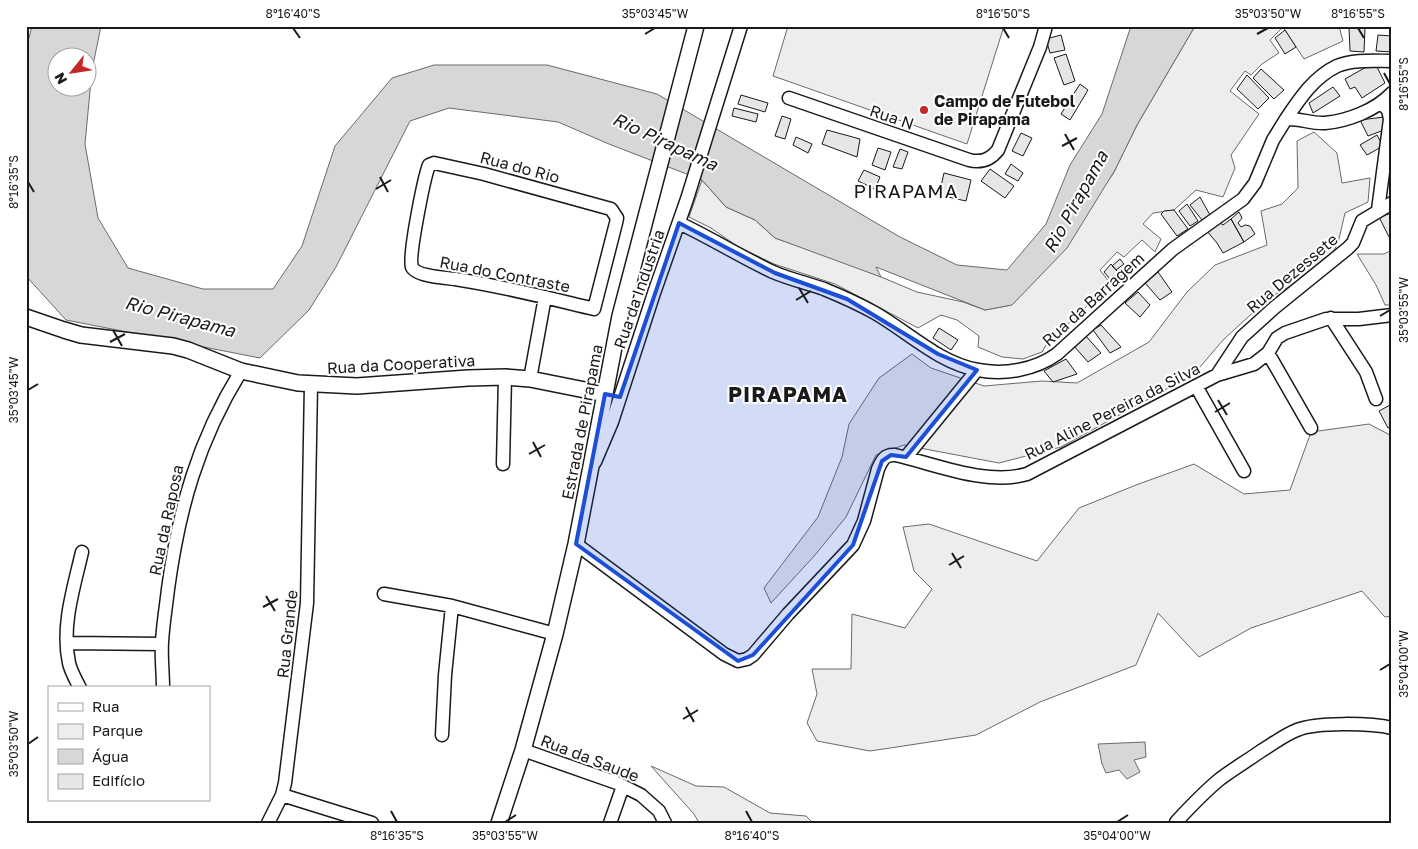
<svg xmlns="http://www.w3.org/2000/svg" width="1418" height="849" font-family="'Golos Text',sans-serif">
<style>
.green{fill:#ededed;stroke:#6a6a6a}
.water{fill:#d7d7d7;stroke:#6a6a6a;fill-rule:evenodd}
.building{fill:#e6e6e6;stroke:#1a1a1a}
.lines{fill:none;stroke-linecap:round;stroke-linejoin:round}
.minor-casing{stroke:#1a1a1a;stroke-width:15}
.tertiary-casing{stroke:#1a1a1a;stroke-width:18}
.minor{stroke:#fff;stroke-width:12}
.tertiary{stroke:#fff;stroke-width:15}
.marked{fill:#1d4ed8;fill-opacity:0.2;stroke:#1d4ed8;stroke-width:4;stroke-linejoin:round}
.ticks{fill:none;stroke:#1a1a1a;stroke-width:2}
.poi-dot{fill:#c62828;stroke:#fff;stroke-width:2}
.labels{text-anchor:middle;stroke-width:4;stroke-linejoin:round;paint-order:stroke}
.poi-label{font-size:16px;font-weight:bold;fill:#1a1a1a;stroke:#fff;text-anchor:start}
.street-label{font-size:16px;fill:#1a1a1a;stroke:#fff}
.water-label{font-size:18px;font-style:italic;fill:#1a1a1a;stroke:#fff}
.quarter-label{font-size:19px;letter-spacing:1px;fill:#1a1a1a;stroke:#fff}
.district-label{font-size:21px;font-weight:bold;letter-spacing:1px;fill:#1a1a1a;stroke:#fff}
.neatline{fill:none;stroke:#1a1a1a;stroke-width:2}
.ticks-label{font-size:12px;text-anchor:middle;fill:#1a1a1a}
</style>
<rect width="100%" height="100%" fill="#fff"/>
<!-- green -->
<path class="green" d="M788,26h216l-37,118 -194,-68z
M1195,26h144l4,15 -39,18 -21,-32 -13,13 9,13 -17,11 -11,11 -6,-4 -15,20 29,23 -28,41 4,13 -12,29 -27,-7 -22,20 -21,3 -10,11 18,15 -6,13 -13,-12 -18,17 -7,-5 -17,18 9,12 -35,38 -21,13 -11,19 -19,7 -21,-2 -24,-10 1,-11 -22,-16 -16,-5 -23,13 -83,-44 -61,-20 -37,-18 -26,-18 -22,-11 13,-37 24,27 29,13 20,18 70,24 72,30 46,10 22,8 26,-5 24,-26 78,-105 24,-49z
M1314,132l23,21 5,30 28,-5 -2,24 -23,11 -7,30 -13,24 -56,31 -45,41 -30,35 -133,73 -62,16 -95,-18 -28,10 -30,62 -31,38 -44,48 -7,-15 54,-71 24,-60 7,-33 30,-46 33,-24 19,14 53,18 58,-5 35,2 72,-41 38,-50 28,-27 52,-20 -6,-34 21,-7 16,-16 -1,-47z
M1392,250v55h-7l-9,-20 -19,-31h27z
M1369,424l23,12v180l-7,1 -23,-26 -111,37 -52,29 -41,-44 -22,52 -96,37 -64,33 -106,16 -53,-10 -10,-18 10,-29 -5,-25h39l1,-55 53,14 27,-39 -18,-18 -11,-44 26,-3 108,37 42,-53 57,-23 58,-21 50,30 46,-4 21,-58z
M651,766l45,20 28,1 46,26 36,3 7,7h-114l-5,-9z"/>
<!-- water -->
<path class="water" d="M32,26h69l-9,44 -7,74 13,74 30,50 75,21h70l29,-43 33,-100 57,-68 42,-13h113l110,29 243,143 57,28 50,5 39,-46 24,-59 32,-51 29,-88h64l-58,99 -22,45 -48,78 -55,57 -27,5 -109,-43 5,10 -106,-39 -20,-18 -29,-13 -24,-27 -93,-36 -51,-22 -109,-14 -39,13 -74,146 -27,43 -49,48 -194,-38 -40,-44v-227zM58,58h30v30h-30z
M1145,742l1,15 -12,3 6,12 -13,7 -8,-9 -13,3 -4,-9 -4,-20z"/>
<!-- building -->
<path class="building" d="M1349,27l16,1 -1,24 -14,-1z
M1285,30l11,17 -11,7 -10,-16z
M1061,35l4,15 -15,3 -4,-14z
M1378,35l14,1v16l-16,-1z
M1066,54l9,27 -11,4 -10,-27z
M1376,65l9,18 -23,15 -7,-11 -5,2 -5,-10 23,-13z
M1261,69l23,21 -10,9 -21,-21z
M1247,75l22,23 -11,11 -21,-20z
M1080,84l8,6 -18,30 -9,-6z
M1333,87l7,9 -27,17 -4,-10z
M741,95l27,8 -3,9 -27,-8z
M734,108l24,6 -2,8 -24,-6z
M782,116l9,3 -6,20 -10,-3z
M1384,117v13l-16,6 -8,-16z
M827,130l33,9 -3,18 -35,-13z
M1021,133l11,5 -9,18 -11,-5z
M1377,135l6,11 -16,9 -7,-10z
M796,137l16,7 -4,9 -15,-8z
M878,148l13,4 -6,18 -13,-5z
M900,149l8,3 -6,17 -9,-2z
M1011,164l12,9 -5,8 -13,-7z
M990,169l24,17 -9,12 -24,-17z
M864,170l16,7 -5,12 -17,-8z
M944,173l27,7 -5,21 -27,-6z
M1200,197l10,18 -8,5 -12,-15z
M1187,204l11,17 -8,5 -11,-15z
M1174,210l14,19 -11,7 -16,-22 3,-3z
M1239,212l3,6 -4,5 3,4 4,-2 5,1 5,8 -11,8 -13,-23z
M1392,213v23l-3,1 -10,-20z
M1231,219l13,23 -21,11 -6,-10 -11,-13 13,-8 4,3z
M1120,259l4,5 -8,6 -4,-4z
M1111,264l13,15 -8,7 -12,-14z
M1158,272l14,20 -12,8 -15,-17z
M1138,292l12,13 -10,12 -15,-14z
M1101,325l20,22 -11,6 -17,-23z
M939,328l19,12 -7,10 -18,-12z
M1085,335l16,18 -13,9 -15,-17z
M1066,359l11,15 -24,8 -9,-11z
M1392,404v22l-4,2 -9,-17z"/>
<g class="lines">
<!-- minor casing -->
<g class="minor-casing">
<path id="minor" d="M789,98l180,62c12,3 21,0 29,-10l42,-103 6,-21
M1286,119c14,-21 28,-42 51,-53 16,-7 38,-5 55,-5
M434,163l50,11 127,35 6,9 -1,5 -22,86c-46,-11 -92,-23 -139,-30 -9,-1 -39,-3 -43,-12 -4,-10 12,-89 17,-102z
M1378,210l12,-91 -2,-9 -7,-7
M679,223c32,15 62,34 94,49 16,7 34,11 51,17 17,7 35,15 51,24 33,19 64,50 103,57 26,5 57,0 79,-16l116,-105 70,-50 12,-16 18,-43 13,-21c13,-1 26,5 39,4 23,-2 51,-13 67,-30
M1331,318l35,54 10,27
M1268,353l43,75
M1217,375l25,-38 32,-29 73,-59 6,-6 9,-22 30,-18
M530,379l15,-82
M1196,386l48,85
M906,457l71,-87
M595,462l17,-40 42,-129 33,-94 54,-173
M503,464l2,-87
M576,544l148,110 14,7 9,-2 6,-4 35,-41 65,-69 11,-24 14,-52c4,-9 7,-15 17,-14 41,9 91,31 132,19l190,-99 37,-11 14,-11 9,-15 8,-5 41,-14h33l33,-4
M384,594l68,12 103,28
M68,643l94,1
M80,688c-4,-8 -9,-16 -11,-25 -8,-37 5,-76 13,-111
M163,688c0,-15 -2,-31 -1,-46 1,-18 4,-35 6,-53 11,-81 30,-148 73,-218
M442,735l3,-60 7,-69
M523,750l94,33 24,12 18,16 6,12
M282,795l90,28
M1176,822c14,-15 28,-30 44,-43 13,-10 27,-18 41,-28 12,-7 23,-16 36,-21 19,-8 74,-7 95,-2
M268,823l14,-28 3,-12 22,-180 4,-218
M610,823l13,-37"/>
</g>
<!-- tertiary casing -->
<g class="tertiary-casing">
<path id="tertiary" d="M26,317l38,13 17,5 92,11 15,4 53,21 57,12 59,3 111,-8 37,-1 25,2 75,15
M499,823l24,-73 32,-116 21,-90 44,-228 76,-290"/>
</g>
<!-- minor -->
<use href="#minor" class="minor"/>
<!-- tertiary -->
<use href="#tertiary" class="tertiary"/>
</g>
<!-- marked area -->
<path class="marked" d="M679,223l96,50 72,26 91,55 39,16 -71,87 -15,-2 -9,6 -29,84 -100,110 -15,6 -162,-117 29,-150 15,3z"/>
<!-- ticks -->
<path class="ticks" d="M293,28l7,10M1003,28l6,10M1358,28l6,10M645,34l10,-6M1257,34l11,-6M1384,73l6,11M1065,134l9,16M1062,146l15,-8M380,177l8,15M28,182l6,10M376,189l15,-9M799,288l9,15M796,300l15,-9M1380,316l10,-6M113,330l9,16M110,342l15,-8M28,390l10,-6M1218,400l9,15M1215,412l15,-9M533,442l8,15M529,454l16,-9M952,553l9,15M949,565l15,-9M266,596l9,15M263,607l15,-8M1380,670l10,-6M686,707l8,15M683,719l15,-9M28,744l10,-7M391,811l6,11M746,811l6,11M505,822l11,-7M1117,822l11,-7"/>
<!-- markers -->
<circle class="poi-dot" cx="924" cy="110" r="5"/>
<g class="labels">
<!-- poi labels -->
<g class="poi-label">
<text x="934" y="107">Campo de Futebol<tspan x="934" dy="18">de Pirapama</tspan></text>
</g>
<!-- street labels -->
<g class="street-label">
<text transform="translate(892 117) rotate(19)" y="6">Rua N</text>
<text transform="translate(520 167) rotate(15)" y="6">Rua do Rio</text>
<text transform="translate(1292 273) rotate(-40)" y="6">Rua Dezessete</text>
<text transform="translate(505 274) rotate(11)" y="6">Rua do Contraste</text>
<text transform="translate(639 289) rotate(-71)" y="6">Rua da Industria</text>
<text transform="translate(1093 299) rotate(-42)" y="6">Rua da Barragem</text>
<text transform="translate(401 364) rotate(-3)" y="6">Rua da Cooperativa</text>
<text transform="translate(1112 411) rotate(-27)" y="6">Rua Aline Pereira da Silva</text>
<text transform="translate(582 422) rotate(-79)" y="6">Estrada de Pirapama</text>
<text transform="translate(166 520) rotate(-78)" y="6">Rua da Raposa</text>
<text transform="translate(287 634) rotate(-84)" y="6">Rua Grande</text>
<text transform="translate(590 758) rotate(21)" y="6">Rua da Saude</text>
</g>
<!-- water labels -->
<g class="water-label">
<text transform="translate(665 142) rotate(25)" y="6">Rio Pirapama</text>
<text transform="translate(1076 202) rotate(-61)" y="6">Rio Pirapama</text>
<text transform="translate(180 317) rotate(15)" y="6">Rio Pirapama</text>
</g>
<!-- quarter labels -->
<g class="quarter-label">
<text x="906" y="198">PIRAPAMA</text>
</g>
<!-- district labels -->
<g class="district-label">
<text x="788" y="402">PIRAPAMA</text>
</g>
</g>
<!-- border -->
<rect width="1418" height="849" fill="none" stroke="#ffffff" stroke-width="55"/>
<!-- legend -->
<rect x="48" y="686" width="162" height="115" fill="#ffffff" stroke="#a3a3a3"/>
<rect x="58" y="703" width="25" height="8" fill="#ffffff" stroke="#a3a3a3"/>
<text x="92" y="712" font-size="15" fill="#1a1a1a">Rua</text>
<rect x="58" y="724" width="25" height="15" fill="#ededed" stroke="#a3a3a3"/>
<text x="92" y="736" font-size="15" fill="#1a1a1a">Parque</text>
<rect x="58" y="749" width="25" height="15" fill="#d7d7d7" stroke="#a3a3a3"/>
<text x="92" y="762" font-size="15" fill="#1a1a1a">Água</text>
<rect x="58" y="774" width="25" height="15" fill="#e6e6e6" stroke="#a3a3a3"/>
<text x="92" y="786" font-size="15" fill="#1a1a1a">Edifício</text>
<!-- north arrow -->
<g transform="translate(72 72) rotate(240)"><circle r="24" fill="#ffffff" stroke="#a3a3a3"/>
<path d="M0-4L9 19L0 12L-9 19Z" fill="#c62828"/>
<text y="-8" font-size="14" font-weight="bold" text-anchor="middle" fill="#1a1a1a">N</text>
</g>
<rect x="28" y="28" width="1362" height="794" class="neatline"/>
<g class="ticks-label">
<text x="293" y="18">8°16'40"S</text>
<text x="655" y="18">35°03'45"W</text>
<text x="1003" y="18">8°16'50"S</text>
<text x="1268" y="18">35°03'50"W</text>
<text x="1358" y="18">8°16'55"S</text>
<text transform="translate(1404 84) rotate(-90)" y="4">8°16'55"S</text>
<text transform="translate(14 182) rotate(-90)" y="4">8°16'35"S</text>
<text transform="translate(1404 310) rotate(-90)" y="4">35°03'55"W</text>
<text transform="translate(14 390) rotate(-90)" y="4">35°03'45"W</text>
<text transform="translate(1404 664) rotate(-90)" y="4">35°04'00"W</text>
<text transform="translate(14 744) rotate(-90)" y="4">35°03'50"W</text>
<text x="397" y="840">8°16'35"S</text>
<text x="505" y="840">35°03'55"W</text>
<text x="752" y="840">8°16'40"S</text>
<text x="1117" y="840">35°04'00"W</text>
</g>
</svg>
